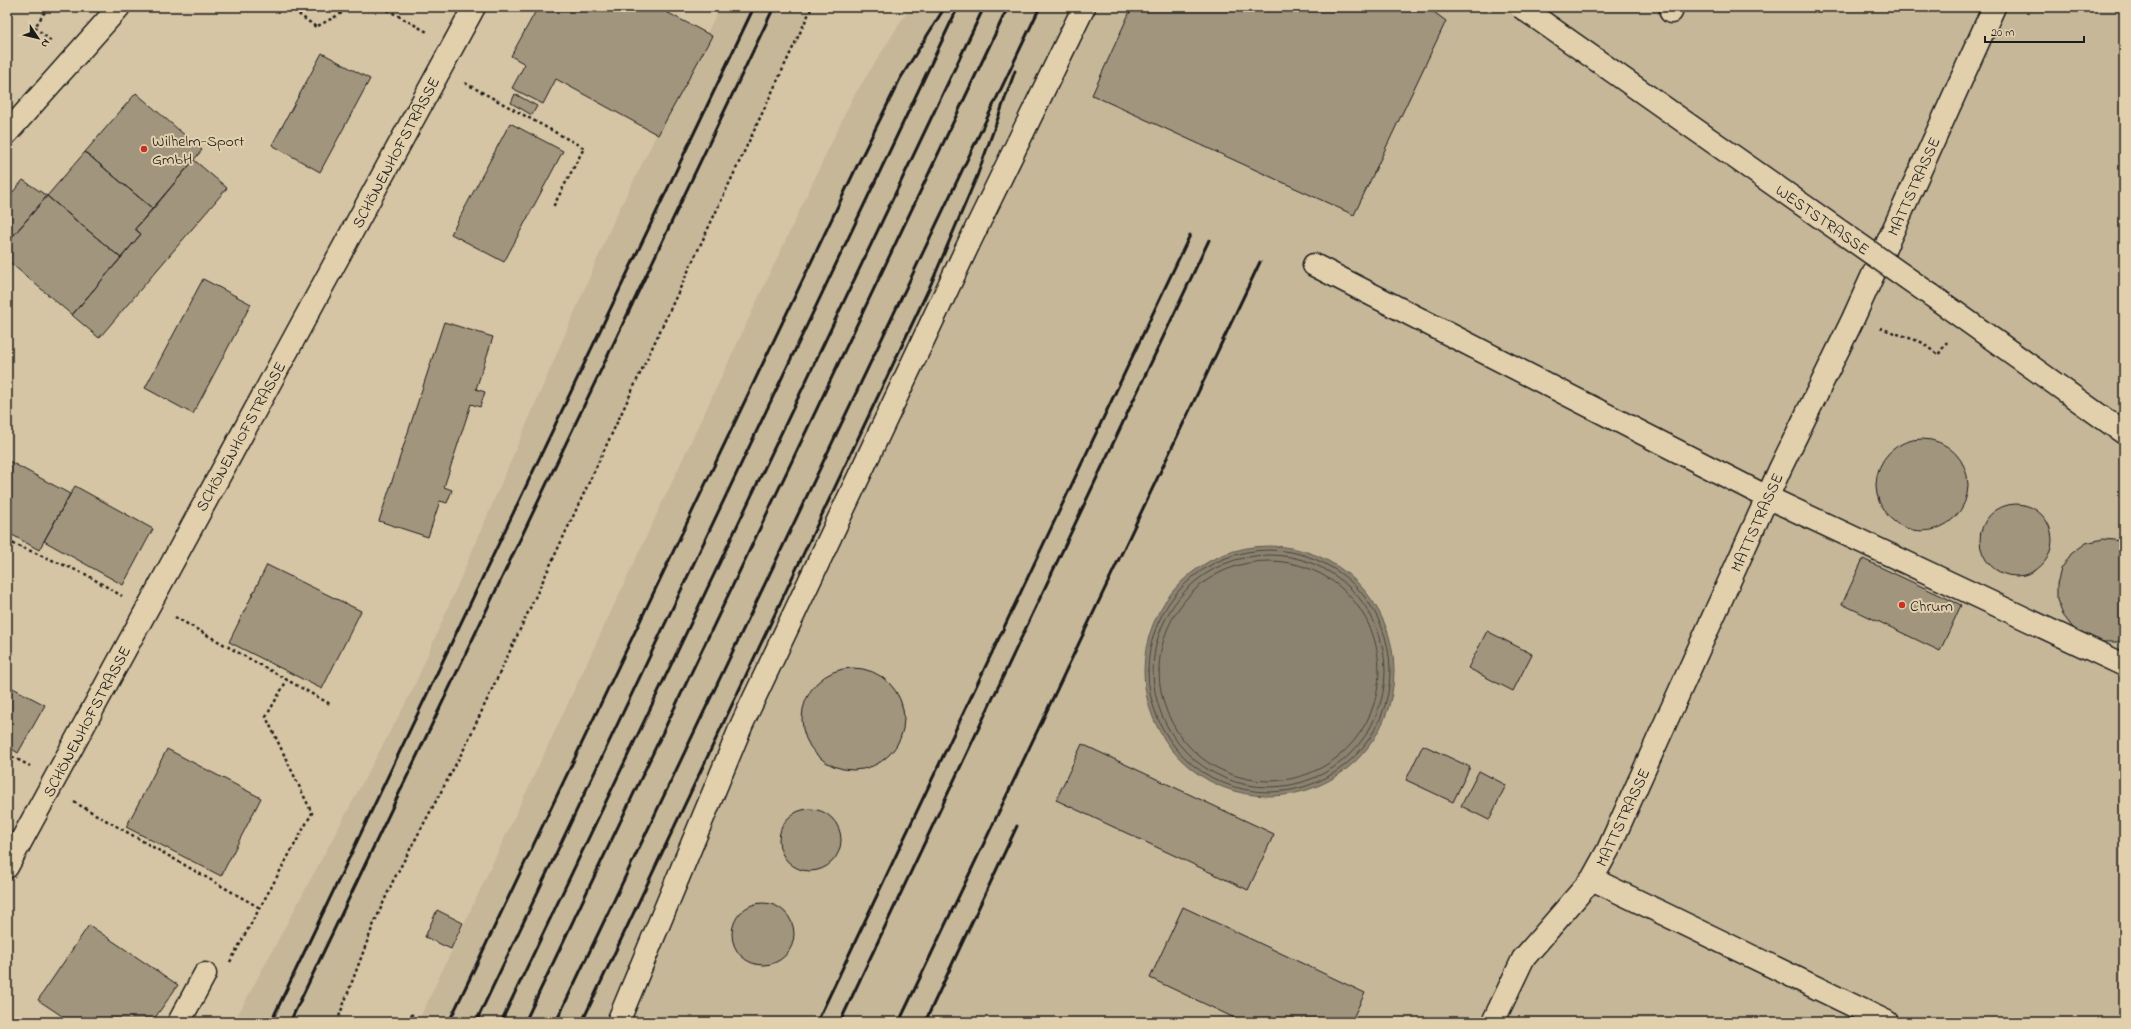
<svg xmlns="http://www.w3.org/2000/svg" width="2131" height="1029" font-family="'Indie Flower',sans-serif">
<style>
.built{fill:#c6b799}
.water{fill:#8c826f;stroke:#5f594e}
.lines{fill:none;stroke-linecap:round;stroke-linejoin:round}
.shore{stroke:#49453d;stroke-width:1}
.building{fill:#a1957e;stroke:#1c1c1c}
.minor-casing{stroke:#1c1c1c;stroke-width:25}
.major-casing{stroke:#1c1c1c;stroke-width:25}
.path{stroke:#1c1c1c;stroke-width:2.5;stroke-dasharray:3 3;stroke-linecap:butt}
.minor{stroke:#e2d0ad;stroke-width:22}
.major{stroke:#e2d0ad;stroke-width:22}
.rail{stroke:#1c1c1c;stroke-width:3}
.major-bridge-casing{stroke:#1c1c1c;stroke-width:25;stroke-linecap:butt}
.major-bridge{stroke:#e2d0ad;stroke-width:22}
.poi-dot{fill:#c8321e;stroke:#e2d0ad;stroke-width:1.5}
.labels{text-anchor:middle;stroke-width:4;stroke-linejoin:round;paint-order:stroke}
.poi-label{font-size:16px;fill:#1c1c1c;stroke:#e2d0ad;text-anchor:start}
.street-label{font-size:16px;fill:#1c1c1c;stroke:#e2d0ad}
</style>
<rect width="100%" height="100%" fill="#d6c5a4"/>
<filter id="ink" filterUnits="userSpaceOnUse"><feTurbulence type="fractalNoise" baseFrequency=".025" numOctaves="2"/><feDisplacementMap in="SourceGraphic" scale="8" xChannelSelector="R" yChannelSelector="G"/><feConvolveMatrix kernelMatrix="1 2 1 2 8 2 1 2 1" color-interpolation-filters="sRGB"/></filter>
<g filter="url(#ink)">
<!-- built -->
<path class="built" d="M720,7h92l-348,742 -71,132 -20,45 -36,96h-103l179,-333 201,-469z
M910,7h1214v1015h-1706l434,-923z"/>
<!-- water -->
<path class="water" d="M1144 671a125 125 0 1 1 250 0a125 125 0 1 1-250 0Z"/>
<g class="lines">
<!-- shore -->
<path class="shore" d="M1148 671a121 121 0 1 1 242 0a121 121 0 1 1-242 0Z
M1153 671a116 116 0 1 1 232 0a116 116 0 1 1-232 0Z
M1159 671a110 110 0 1 1 220 0a110 110 0 1 1-220 0Z"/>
</g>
<!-- building -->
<path class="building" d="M538,7h119l55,29 -54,99 -102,-56 -13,25 -31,-16 13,-24 -14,-8z
M1132,7h295l19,14 -92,194 -262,-120z
M322,53l48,26 -50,93 -48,-27z
M136,93l66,57 -49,59 -68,-57z
M515,94l22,12 -5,9 -21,-12z
M510,123l53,28 -59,111 -53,-28z
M85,152l68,57 -18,20 6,5 -20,24 -74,-62z
M194,160l33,28 -128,150 -27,-23 69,-81 -6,-5z
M23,180l24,16 -40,47v-44z
M47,196l74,62 -49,57 -65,-55v-17z
M203,279l48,25 -58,110 -48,-26z
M444,322l49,15 -17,52 9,3 -5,15 -9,-3 -27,83 8,3 -5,13 -7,-2 -12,36 -49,-16z
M1876 485a46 46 0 1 1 92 0a46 46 0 1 1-92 0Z
M7,460l63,34 -31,56 -32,-18z
M75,486l78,43 -30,56 -79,-44z
M1980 540a36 36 0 1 1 72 0a36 36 0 1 1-72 0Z
M2103,539l21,2v98l-7,3h-17l-14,-5 -13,-9 -10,-13 -6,-15v-16l4,-15 10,-15 15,-11z
M1863,559l98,46 -21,46 -98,-47z
M267,565l94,46 -39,78 -93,-47z
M1487,631l45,23 -19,37 -45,-23z
M802 719a51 51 0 1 1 102 0a51 51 0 1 1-102 0Z
M7,685l38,20 -27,48 -11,-7z
M1082,744l192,90 -26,56 -192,-90z
M1423,745l47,22 -17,35 -47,-22z
M167,749l94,49 -40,78 -95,-49z
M1479,771l27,14 -17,35 -28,-14z
M779 840a31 31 0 1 1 62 0a31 31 0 1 1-62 0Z
M732 934a31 31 0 1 1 62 0a31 31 0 1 1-62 0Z
M1183,907l182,86 -14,29h-108l-93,-44z
M437,910l26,13 -12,26 -26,-12z
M89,925l89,60 -26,37h-81l-33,-22z"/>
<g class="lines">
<!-- minor casing -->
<g class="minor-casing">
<path id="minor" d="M1671,12v-5
M1314,265l453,232 357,168
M7,867l467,-860
M1592,879l295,143
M179,1022l26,-48
M618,1022l124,-298 228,-483 114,-234
M1493,1022l30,-63 69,-80 16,-29 172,-381 73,-150 141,-312"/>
</g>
<!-- major casing -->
<g class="major-casing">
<path id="major" d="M7,133l112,-126
M1931,295l193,138"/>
</g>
<!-- path -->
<path class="path" d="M48,7l-13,20 17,15
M289,7l27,20 37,-20
M382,7l47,26
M465,83l119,65 -31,59
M1880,328l41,14 17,13 9,-13
M7,541l78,33 37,22
M175,617l155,87
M7,754l23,12
M74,802l186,106
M230,962l82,-149 -46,-96 21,-37
M337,1022l36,-96 20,-45 71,-132 348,-742
M409,1022l4,-10"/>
<!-- minor -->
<use href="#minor" class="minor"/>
<!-- major -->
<use href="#major" class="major"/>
<!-- rail -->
<path class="rail" d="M271,1022l483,-1015
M290,1022l484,-1015
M449,1022l407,-854 44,-89 45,-72
M476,1022l482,-1015
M501,1022l483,-1015
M525,1022l483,-1015
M556,1022l484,-1015
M582,1022l349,-738 46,-108 38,-105
M817,1022l373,-787
M840,1022l369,-782
M899,1022l361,-760
M925,1022l92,-196"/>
<!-- major-bridge casing -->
<g class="major-bridge-casing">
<path id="major-bridge" d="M1521,7l410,288"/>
</g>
<!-- major-bridge -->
<use href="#major-bridge" class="major-bridge"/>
</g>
</g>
<!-- markers -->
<g class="poi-dot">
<circle cx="144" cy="149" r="4"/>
<circle cx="1902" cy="605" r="4"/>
</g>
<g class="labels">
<!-- poi labels -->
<g class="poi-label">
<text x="152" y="146">Wilhelm-Sport<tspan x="152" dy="18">GmbH</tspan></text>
<text x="1910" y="611">Chrum</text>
</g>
<!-- street labels -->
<g class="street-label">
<text transform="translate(395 152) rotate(-62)" y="6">SCHÖNENHOFSTRASSE</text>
<text transform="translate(1913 186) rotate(-66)" y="6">MATTSTRASSE</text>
<text transform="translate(1823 219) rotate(35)" y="6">WESTSTRASSE</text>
<text transform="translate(240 436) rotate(-61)" y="6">SCHÖNENHOFSTRASSE</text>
<text transform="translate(1756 522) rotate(-66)" y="6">MATTSTRASSE</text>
<text transform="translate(86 721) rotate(-62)" y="6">SCHÖNENHOFSTRASSE</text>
<text transform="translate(1622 817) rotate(-65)" y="6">MATTSTRASSE</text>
</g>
</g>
<!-- margin -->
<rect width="2131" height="1029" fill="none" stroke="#e2d0ad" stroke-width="24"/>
<rect x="12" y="12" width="2107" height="1005" fill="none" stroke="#1c1c1c" stroke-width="1.5" filter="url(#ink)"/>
<!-- north arrow -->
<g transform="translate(38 38) rotate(125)" stroke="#e2d0ad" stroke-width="3" paint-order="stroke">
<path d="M0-3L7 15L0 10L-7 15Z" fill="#1c1c1c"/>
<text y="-6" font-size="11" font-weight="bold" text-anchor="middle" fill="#1c1c1c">N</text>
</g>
<!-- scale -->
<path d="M1985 36v6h99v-6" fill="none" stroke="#1c1c1c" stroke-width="2"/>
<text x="1991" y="36" font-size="12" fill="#1c1c1c" stroke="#e2d0ad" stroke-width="3" paint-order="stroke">20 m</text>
</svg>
